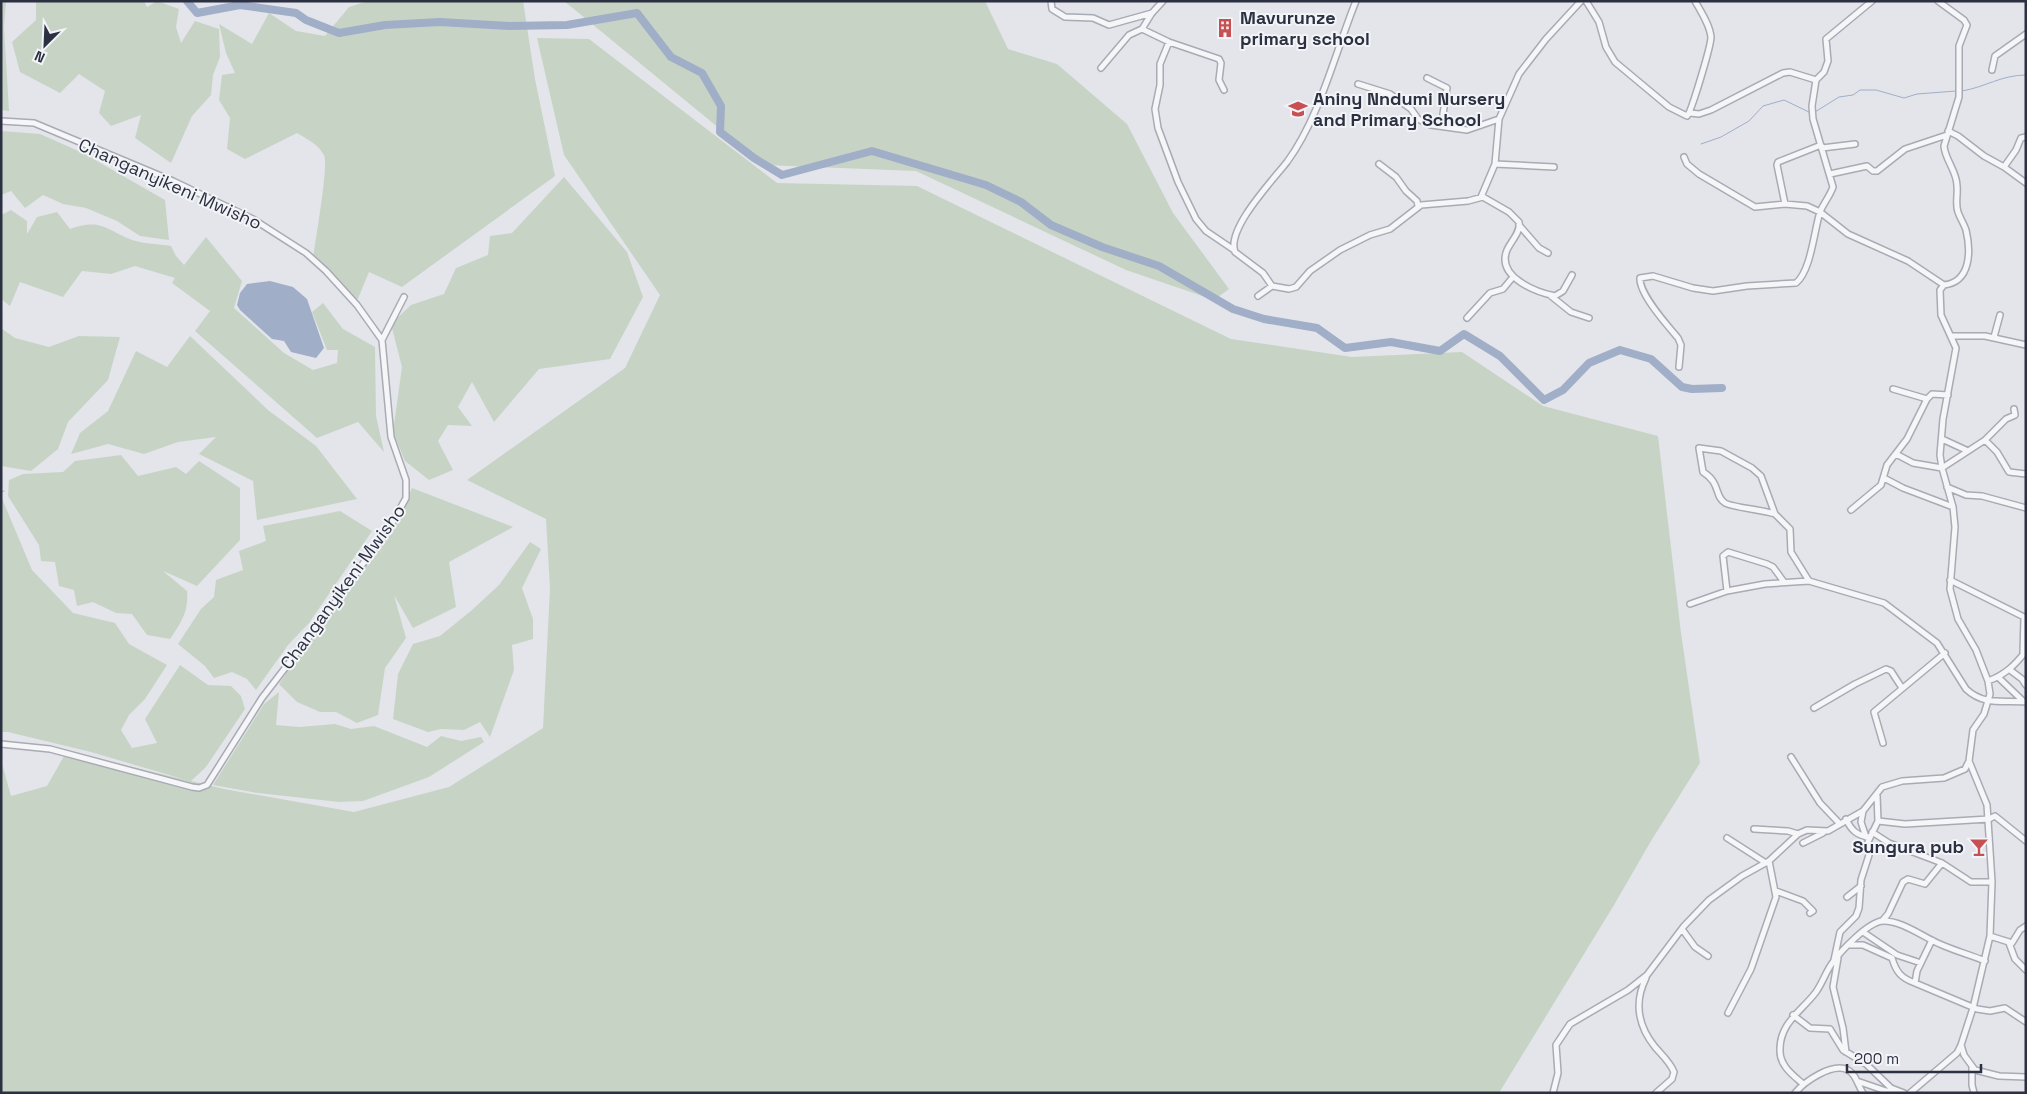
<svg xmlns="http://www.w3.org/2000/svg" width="2027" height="1094" font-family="'Space Grotesk',sans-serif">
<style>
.green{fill:#c7d4c5}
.water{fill:#a0aec8}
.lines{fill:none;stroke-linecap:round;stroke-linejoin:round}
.stream{stroke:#a0aec8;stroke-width:1}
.river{stroke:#a0aec8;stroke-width:8}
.street-casing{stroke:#a8abb4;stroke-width:8}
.street{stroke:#f6f6f9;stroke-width:5}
.labels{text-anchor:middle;stroke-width:4;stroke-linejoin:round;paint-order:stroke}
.poi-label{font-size:18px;font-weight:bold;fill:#2c3142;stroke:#f3f4f8;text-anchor:start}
.street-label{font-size:18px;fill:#2c3142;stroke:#f3f4f8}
</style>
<rect width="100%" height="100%" fill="#e3e5ea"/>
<!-- green -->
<path class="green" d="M1,1h5l-2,26 5,84 -8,-1z
M36,1h108l3,6 10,-6 22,8 -3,18 5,16 14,-22 24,8 1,28 -7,18 -2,20 -19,21 -21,47 -36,-25 6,-23 -30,11 -12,-13 6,-22 -26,-17 -19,19 -40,-21 -8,-30 24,-22z
M368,1h155l12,78 20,97 -153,111 -33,-15 -12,29 -44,-42c2,-17 16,-94 11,-104 -6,-11 -17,-16 -27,-22l-52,26 -18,-10 3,-31 -11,-18 3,-25 13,-2 -9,-20 -7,-29 33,20 17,-31 27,18 29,5 24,-29z
M564,1h421l23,48 49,15 70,60 46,89 56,76 -15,11 -88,-30 -210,-99 -152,-6z
M537,38l52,1 188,144 140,3 314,153 121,18 110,-5 81,54 115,30 23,197 19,130 -49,78 -37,64 -115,188h-1498v-333l10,36 36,-10 20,-35 119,29 -95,-28 -83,-20h-7v-236l31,74 41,43 42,10 14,21 38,21 -22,34 -16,16 -8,15 11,18 25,-5 -12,-24 35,-54 28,20 23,1 10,10 4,13 -39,58 -15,14 33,8 130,23 95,-25 94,-59 7,-140 -4,-69 -79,-39 158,-112 35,-73 -96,-140z
M1,131l39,3 43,19 82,47 4,40 -29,-4 -23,-15 -31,-13 -23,-4 -20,-9 -18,13 -14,-17 -10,4z
M564,177l63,75 16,45 -33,62 -71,10 -45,53 -22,-40 -14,25 14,19 -24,-1 -10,16 15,29 -24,10 -24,-19 -12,-29 9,-65 -11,-43 20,-19 33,-11 12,-26 32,-13 2,-19 22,-3z
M11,210l16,11v13l10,-17 20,-5 13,17c31,-11 36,1 62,11 12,4 27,4 39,6l5,10 8,9 22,-28 36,44 -8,27 50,45 29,17 24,-7 1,-13h-11l-15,-38 11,-9 20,26 32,18 1,69 8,36 -26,-30 -41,16 -122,-107 15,-20 -38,-28 3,-5 -40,-12 -24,8 -29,-3 -19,26 -43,-15 -10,24 -9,-7v-84z
M1,328l14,10 34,9 30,-11 41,1 -12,43 -40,42 -10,27 -27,22 -30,-5z
M190,336l78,74 48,36 41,53 -100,21 -4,-39 -54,-27 17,-17 -38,5 -34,12 -36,-10 -37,10 9,-21 28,-22 28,-60 31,16z
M121,455l17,21 38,-9 10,7 13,-13 41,27v52l-43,46 -34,-15 24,20c2,20 -6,32 -17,48l-23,-4 -15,-21 -16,-1 -23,-11 -16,4 -3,-16 -15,-4 -4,-24 -14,-1 -2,-16 -31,-49 1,-16 14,-6 40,-2 12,-11z
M412,488l101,39 -64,35 7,45 -43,21 -19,-33 12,43 -21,30 -7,47 -21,8 -21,-11h-16l-23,-10 -18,-18 75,-111 47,-59z
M340,511l32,20 -63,92 -21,22 -32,45 -9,-11 -15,-7 -18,6 -9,-12 -27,-22 23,-35 13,-12 2,-17 27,-10 -4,-19 27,-10 -3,-15z
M530,542l11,7 -19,39 11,31v20l-21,6 2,25 -24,67 -10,-15 -16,8 -23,-1 -13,3 -35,-13 5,-45 15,-30 27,-8 32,-26 27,-25z
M279,692l-3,33 24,2 35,-3 16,5 23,-3 53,21 14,-11 20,5 20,-4 3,5 -55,35 -66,24 -24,1 -81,-9 -45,-8 51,-81z"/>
<!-- water -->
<path class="water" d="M270,281l23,6 14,12 17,49 -8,10 -25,-6 -7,-11 -12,-2 -32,-29 -3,-5 3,-12 7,-9z"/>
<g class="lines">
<!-- stream -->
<path class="stream" d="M1962,91c24,-4 39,-16 64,-16
M1815,112l24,-15 14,-2 7,-5h16l28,8 13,-4 39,-3
M1701,144l20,-7 28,-16 14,-15 21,-6 27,13
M1,492l3,-1"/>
<!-- river -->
<path class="river" d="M187,1l10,12 43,-8 56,8 10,7 33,13 46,-8 55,-3 69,4 58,-1 70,-12 34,44 31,16 19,33 -1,26 34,26 28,17 90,-24 114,34 35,17 30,23 51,22 57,19 74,43 31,10 53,9 28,20 46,-6 49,9 24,-17 36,22 44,44 19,-10 26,-27 31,-13 31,9 31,28 10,2 30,-1"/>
<!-- street casing -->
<g class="street-casing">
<path id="street" d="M1051,1l1,8 13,8 28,1 16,7 43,-12
M1586,1l13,21 7,25 9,15 54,45 18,9c4,-3 24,-70 24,-79 -1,-12 -10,-25 -16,-36
M1142,29l10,-16 11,-12
M1169,42l-9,22v21l-5,24 3,19 20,54 18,37 10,12 28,19
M1101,68l28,-33 13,-6 27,13 50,17 2,4 -2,17 5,10
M1992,70l3,-14 31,-22
M1427,78l20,10 -4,26 1,12
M1358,84l32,10 21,15 7,10 13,6 36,5 32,-11
M1690,113l9,1 12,-4 72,-37 7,-1 26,8
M1,121l33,2 139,58 80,38 53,34 20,18 31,34 25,35 9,97 15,43v18l-14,25 -63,88 -67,87 -55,87 -8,3 -7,-1 -142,-38 -49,-5
M1948,131l10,5 26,20 20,11 22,16
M1822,148l33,-4
M1684,157l3,7 12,10 56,33 30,-3 22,2 13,6 28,22 60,27 36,24c27,-3 27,-34 22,-55 -2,-6 -6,-12 -8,-18 -3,-8 0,-17 -1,-26 0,-15 -12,-26 -13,-40l15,-49v-51l8,-21 -3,-5 -26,-19
M1379,164l17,13 10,14 11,10 1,5
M1495,164l59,3
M2004,167l12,-17 5,-12 5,-1
M1830,174l37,-8 6,5h4l28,-22 42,-14
M1481,197l14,-33 4,-45 20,-45 27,-35 35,-38
M1785,204l-8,-39 1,-3 43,-17
M1519,225l20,23 9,5
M1272,286l-9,-13 -28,-21c-9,-23 38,-72 52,-90 33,-45 48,-109 69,-161
M1258,296l14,-10 17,3 7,-2 14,-16 30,-21 30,-15 20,-6 31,-24 47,-4 15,-4 26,15 10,10c2,10 -8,19 -12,28 -11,27 29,42 48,46l8,-5 9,-16
M1551,296l20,16 18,6
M1467,318l23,-25 13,-4 10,-12
M1951,336h34l41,9
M1994,337l6,-22
M382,340l22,-43
M1679,367l2,-22 -3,-7c-11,-13 -39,-44 -38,-60l13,-2 40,12 20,3 34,-5 49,-3c15,-12 18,-52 24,-71 3,-8 10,-16 13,-25l-20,-68 -1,-13 4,-26 8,-8 4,-11 -2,-22 46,-38
M1893,389l34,10
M1942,439l26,12
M1985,440l12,12 12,20 17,2
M1896,454l17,9 29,5 43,-28 21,-21 9,-4 -1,-6
M1884,478l19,10 50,19
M1947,487l19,8 16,1 44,12
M1851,510l30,-25 6,-20 20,-26 20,-40 5,-5 16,1
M1775,514c-12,-4 -44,-7 -50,-11 -11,-7 -4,-20 -22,-31l-4,-24 22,3 31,17 9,8 14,38 15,15 1,23 18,29
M1950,580l76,38
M1727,591l-4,-35 5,-4 39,12 6,3 11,15
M1690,604l37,-13 38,-7 44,-3 75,22 53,40 29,46c18,17 37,11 60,13
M2023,653l1,-36
M2010,670l12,9 4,6
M1999,678l24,23
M1988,681c17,-6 27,-16 38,-30
M1814,708l41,-24 31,-15 5,2 11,17
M1883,743l-9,-31 71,-59
M1791,757l29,46 20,21
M1863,811l-2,11 5,15
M1846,819c5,11 11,17 24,18
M1878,821l27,3 84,-5 6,-3 31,25
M1754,829l34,2 10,3
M1872,832l17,11 53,20
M1727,838l39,25
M1803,843l20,-10
M1776,891l27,10 10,10 -3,2
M1847,897l14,-11
M1882,921l6,-7 15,-32 5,-3 17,5 17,-21 29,19h21
M1682,929l13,18 13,9
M1863,932l34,23 24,8
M1990,936l22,7 8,-13 6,-4
M1932,940l-15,31 -2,12 62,26 13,2 15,-3 21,14
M2009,943l6,16 11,11
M1850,945h13l29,13c4,14 9,20 23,25
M1838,958l-5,29 10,41 3,24
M1834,960l6,-28 16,-16 3,-8 2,-28 8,-25 -2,-11 11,-23 -1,-26
M1646,978c-12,24 -8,48 9,69 7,8 15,15 19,25l-2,7 -16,14
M1728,1013l23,-44 25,-72 -7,-36
M1793,1015l17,13 20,1 13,21 23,14 25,24 13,5
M1961,1045l3,10 11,15 24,6 27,1
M1972,1068v17l2,8
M1857,1081l29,10 12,1
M1803,1084c-10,-9 -23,-18 -23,-33 -1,-28 22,-40 36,-59 7,-10 10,-21 17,-30 8,-11 34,-39 49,-41 20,-1 42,17 60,24 14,6 28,10 43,16
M1553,1093l5,-20 -2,-28 14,-21 58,-34 19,-15 37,-49 25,-26 33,-24 27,-15 29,-27 9,-4 21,1 35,-20 19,-24 20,-6 42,-3 21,-9 4,-8
M1795,1093c9,-11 37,-31 53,-23 8,4 10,16 15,23
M1910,1093l47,-40 4,-8 12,-37 17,-72 2,-54 -5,-77 -18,-44 4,-31 11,-16 6,-20 -2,-13 -12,-31 -18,-31 -8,-30 5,-62 -2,-20 -11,-39 -2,-13 3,-36 13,-71 -15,-33 -1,-25 4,-5"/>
</g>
<!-- street -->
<use href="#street" class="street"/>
</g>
<!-- icons -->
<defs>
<g id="building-bare" transform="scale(1.5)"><path d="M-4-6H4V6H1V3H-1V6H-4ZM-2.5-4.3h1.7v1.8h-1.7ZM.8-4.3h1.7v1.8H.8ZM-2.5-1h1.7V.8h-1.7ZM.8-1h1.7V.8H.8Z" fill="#c75052" stroke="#f3f4f8" stroke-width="2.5" paint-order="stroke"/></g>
<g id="school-bare" transform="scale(1.5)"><path d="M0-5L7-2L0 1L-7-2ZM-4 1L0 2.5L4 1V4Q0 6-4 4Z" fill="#c75052" stroke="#f3f4f8" stroke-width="2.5" paint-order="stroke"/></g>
<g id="bar-bare" transform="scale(1.5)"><path d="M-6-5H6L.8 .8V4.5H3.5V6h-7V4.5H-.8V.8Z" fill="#c75052" stroke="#f3f4f8" stroke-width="2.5" paint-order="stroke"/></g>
</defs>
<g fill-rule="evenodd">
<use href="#building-bare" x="1225" y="28"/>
<use href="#school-bare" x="1298" y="109"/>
<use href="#bar-bare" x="1979" y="847"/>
</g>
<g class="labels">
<!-- poi labels -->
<g class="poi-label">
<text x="1240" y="24">Mavurunze<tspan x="1240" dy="21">primary school</tspan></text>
<text x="1313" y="105">Aniny Nndumi Nursery<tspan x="1313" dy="21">and Primary School</tspan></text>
<text x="1964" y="853" text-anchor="end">Sungura pub</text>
</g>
<!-- street labels -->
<g class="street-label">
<text transform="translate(170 184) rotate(24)" y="6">Changanyikeni Mwisho</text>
<text transform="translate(343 587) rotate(-54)" y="6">Changanyikeni Mwisho</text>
</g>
</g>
<!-- border -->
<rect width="2027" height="1094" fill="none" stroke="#2c3142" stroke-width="5"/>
<!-- north arrow -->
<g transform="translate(45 45) rotate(204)" stroke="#f3f4f8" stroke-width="4" paint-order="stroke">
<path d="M0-4L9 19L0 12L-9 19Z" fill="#2c3142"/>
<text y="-8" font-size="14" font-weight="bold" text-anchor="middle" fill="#2c3142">N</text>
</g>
<!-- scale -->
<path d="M1847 1064v8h134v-8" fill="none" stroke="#2c3142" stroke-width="2.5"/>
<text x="1854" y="1064" font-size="15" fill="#2c3142" stroke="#f3f4f8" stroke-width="4" paint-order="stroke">200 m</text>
</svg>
